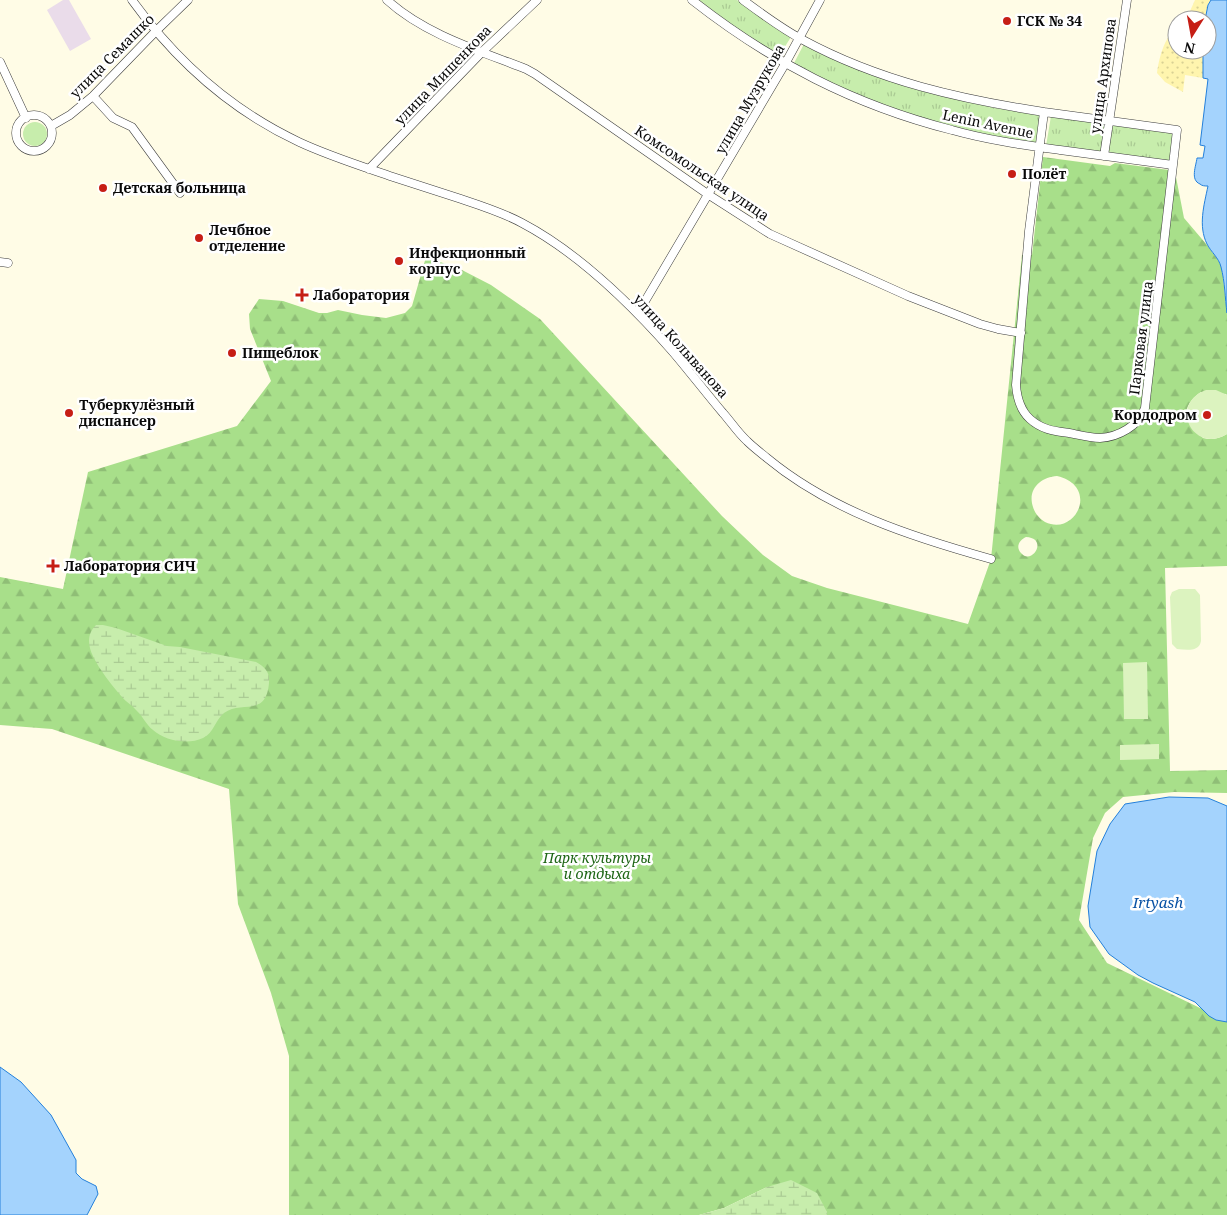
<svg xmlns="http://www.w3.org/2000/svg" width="1227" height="1215" font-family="'Noto Serif',serif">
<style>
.industrial{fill:#eadcea}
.grass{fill:#c7edac}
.forest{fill:url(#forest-firs);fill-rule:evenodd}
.wetland{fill:url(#wetland-marsh)}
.sand{fill:url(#sand-dots)}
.park{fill:url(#park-tufts)}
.pitch{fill:#dcf3bf}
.water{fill:#a4d3fd;stroke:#2480db}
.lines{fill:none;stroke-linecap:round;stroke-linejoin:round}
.minor-casing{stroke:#3c3c3c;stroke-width:9}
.minor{stroke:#fff;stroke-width:8}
.poi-dot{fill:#c61e15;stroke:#fff;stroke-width:2}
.labels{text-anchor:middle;stroke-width:5;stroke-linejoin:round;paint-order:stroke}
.poi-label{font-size:14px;font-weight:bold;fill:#090909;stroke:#fff;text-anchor:start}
.street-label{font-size:14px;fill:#090909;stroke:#fff}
.park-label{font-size:14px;font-style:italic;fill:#1e6615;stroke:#fff}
.water-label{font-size:15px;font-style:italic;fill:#0852a5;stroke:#fff}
</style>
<defs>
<pattern id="forest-firs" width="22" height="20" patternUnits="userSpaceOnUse" patternTransform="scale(1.25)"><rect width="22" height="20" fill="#a8df8a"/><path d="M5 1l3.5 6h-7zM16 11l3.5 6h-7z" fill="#8fbe76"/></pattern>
<pattern id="wetland-marsh" width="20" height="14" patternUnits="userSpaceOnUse" patternTransform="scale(1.25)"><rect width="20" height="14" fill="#c7edac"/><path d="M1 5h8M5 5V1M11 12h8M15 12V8" fill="none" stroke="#aaca93"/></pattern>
<pattern id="sand-dots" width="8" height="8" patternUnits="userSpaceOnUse" patternTransform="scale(1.25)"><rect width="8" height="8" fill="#fff5ae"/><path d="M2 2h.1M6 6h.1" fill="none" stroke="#d9d194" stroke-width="1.8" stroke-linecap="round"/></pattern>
<pattern id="park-tufts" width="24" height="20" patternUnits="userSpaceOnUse" patternTransform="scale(1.25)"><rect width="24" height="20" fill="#c7edac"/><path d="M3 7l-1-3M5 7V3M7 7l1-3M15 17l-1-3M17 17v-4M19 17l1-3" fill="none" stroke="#aaca93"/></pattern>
</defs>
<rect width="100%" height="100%" fill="#fffce6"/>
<!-- industrial -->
<path class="industrial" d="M63,0h6l22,39 -21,12 -23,-41z"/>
<!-- grass -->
<path class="grass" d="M23 134a12 12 0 1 1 24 0a12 12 0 1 1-24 0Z"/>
<!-- forest -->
<path class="forest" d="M1043,157l67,9 5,-3 54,7 7,7 8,41 23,27 14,19 2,13 4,36v82l-1,-1 -25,-2c-8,5 -17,15 -14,25 2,6 12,16 16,21 8,2 16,1 24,-4v132l-62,2 5,203 57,-1v23l-53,-1 -51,5 -18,16 -12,25 -14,82 28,43 120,58v194h-400v-3l-60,-25 -43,21 -25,7h-410v-159l-18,-63 -33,-89 -9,-115 -177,-60 -52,-4v-148l63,12 25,-117 149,-46 34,-45 -21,-52 -1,-15 10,-15 24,2 36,12h8l11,-3 24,5 24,3 19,-5 7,-7 14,-49 34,12 31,16 49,34 182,197 41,39 29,21 35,12 141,36 23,-65 31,-304h10zM1057,476c43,10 19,61 -12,46 -5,-3 -10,-8 -12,-15 -6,-18 8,-30 24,-31zM1026,537c23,1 6,29 -5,16 -6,-7 -1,-13 5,-16z"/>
<!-- wetland -->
<path class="wetland" d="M96,625h7l13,3 51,18 13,1 76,15c9,5 14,10 13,21 -3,35 -28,17 -45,30 -9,7 -10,20 -21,25 -15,7 -38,3 -50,-8 -7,-5 -10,-14 -17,-20 -4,-5 -10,-8 -14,-13 -7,-8 -15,-18 -21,-27 -9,-14 -19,-31 -5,-45z
M791,1180l26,13 10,19v3h-128l25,-7 43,-21z"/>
<!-- sand -->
<path class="sand" d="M1195,0h16l-3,5 -3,15h-19z
M1177,29v21h26v28l-18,-3 -2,17 -18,-10 -8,-9c2,-14 7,-37 20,-44z"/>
<!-- park -->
<path class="park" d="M698,0h39l54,37 -12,19 -37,-24z
M804,44l137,51 54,13 46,7 -4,29 -84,-16 -84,-27 -76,-36z
M1051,116l56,8 -4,29 -57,-7z
M1111,124l64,9 -3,29 -65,-8z"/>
<!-- pitch -->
<path class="pitch" d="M1206,390h10l11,5v39c-34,21 -59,-30 -21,-44z
M1179,589h16l5,6 1,46c-2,11 -14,9 -24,8l-5,-5 -2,-47 2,-5z
M1147,662l1,57h-24l-1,-56z
M1159,744v15l-39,1v-15z"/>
<!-- water -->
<path class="water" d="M1211,0h16v313c-2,-15 -2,-31 -6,-46 -2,-9 -10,-15 -14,-23 -9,-18 -3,-39 1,-58 -3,0 -6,0 -8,-2 -10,-4 -4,-18 -3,-26h6l2,-12 -5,-1 8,-66 -5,-1v-28h4v-30h-2l3,-15z
M1169,797l39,1 19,8v216l-11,-2 -7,-4 -14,-14 -42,-19 -15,-8 -29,-21 -19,-27 -2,-21 9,-55 13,-27 15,-20z
M0,1067l21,15 30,33 25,45v13l6,6 14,7 2,8 -11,21h-87z"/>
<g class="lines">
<!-- minor casing -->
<g class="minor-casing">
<path id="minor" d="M132,0c44,61 99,110 167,142 30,14 62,24 94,35 21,7 43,14 65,21 21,7 44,14 64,25 57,30 108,80 151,129 17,20 33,41 50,61 8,9 15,20 24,28 6,6 14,12 20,17 64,53 145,79 224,101
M387,0c37,34 93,51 139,69l9,5 174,121 61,39 138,62 72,28 18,5 23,4
M692,0c79,62 162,105 260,130 35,10 72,15 108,20 37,5 75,10 113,15
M743,0c19,14 39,29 60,40 76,41 157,59 241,72l-15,119 -13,154c1,13 4,25 14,34 12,11 25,12 39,14 10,2 21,5 31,5 18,-1 39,-12 45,-30l32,-278 -133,-18
M0,62l26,56
M93,96l20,22 19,9 48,66
M16 133a18 18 0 1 1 36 0a18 18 0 1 1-36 0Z
M51,126l19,-11 23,-19 63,-65 32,-31
M1104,156l23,-156
M369,169l113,-117 55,-52
M0,262l8,1
M638,313l147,-249 35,-64"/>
</g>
<!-- minor -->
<use href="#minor" class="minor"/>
</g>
<!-- markers -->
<g class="poi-dot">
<circle cx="1007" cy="21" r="5"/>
<circle cx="1012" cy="174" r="5"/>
<circle cx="103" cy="188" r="5"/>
<circle cx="199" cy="238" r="5"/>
<circle cx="399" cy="261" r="5"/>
<path d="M299.5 287.5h5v5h5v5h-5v5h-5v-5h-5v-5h5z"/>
<circle cx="232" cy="353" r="5"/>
<circle cx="69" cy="413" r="5"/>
<circle cx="1207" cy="415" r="5"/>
<path d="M50.5 558.5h5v5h5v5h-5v5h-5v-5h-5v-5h5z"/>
</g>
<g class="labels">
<!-- poi labels -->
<g class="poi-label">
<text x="1017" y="26">ГСК № 34</text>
<text x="1022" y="179">Полёт</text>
<text x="113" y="193">Детская больница</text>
<text x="209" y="235">Лечбное<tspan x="209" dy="16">отделение</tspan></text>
<text x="409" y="258">Инфекционный<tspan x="409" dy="16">корпус</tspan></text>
<text x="313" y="300">Лаборатория</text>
<text x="242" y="358">Пищеблок</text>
<text x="79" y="410">Туберкулёзный<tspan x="79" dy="16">диспансер</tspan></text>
<text x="1197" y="420" text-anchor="end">Кордодром</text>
<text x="64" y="571">Лаборатория СИЧ</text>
</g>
<!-- street labels -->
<g class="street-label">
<text transform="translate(112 56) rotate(-45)" y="5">улица Семашко</text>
<text transform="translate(443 75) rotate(-46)" y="5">улица Мишенкова</text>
<text transform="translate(1103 76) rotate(-82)" y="5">улица Архипова</text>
<text transform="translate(750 99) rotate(-60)" y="5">улица Музрукова</text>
<text transform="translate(988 124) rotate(12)" y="5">Lenin Avenue</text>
<text transform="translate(702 173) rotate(34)" y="5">Комсомольская улица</text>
<text transform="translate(1141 338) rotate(-83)" y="5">Парковая улица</text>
<text transform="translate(681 346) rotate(48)" y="5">улица Колыванова</text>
</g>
<!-- park labels -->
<g class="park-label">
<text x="597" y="863">Парк культуры<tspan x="597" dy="16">и отдыха</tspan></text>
</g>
<!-- water labels -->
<g class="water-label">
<text x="1158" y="908">Irtyash</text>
</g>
</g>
<!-- north arrow -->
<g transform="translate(1192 35) rotate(191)"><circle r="24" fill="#ffffff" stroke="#9d9d9d"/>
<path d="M0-4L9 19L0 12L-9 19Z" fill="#c61e15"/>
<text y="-8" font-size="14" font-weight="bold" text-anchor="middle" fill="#090909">N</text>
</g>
</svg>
